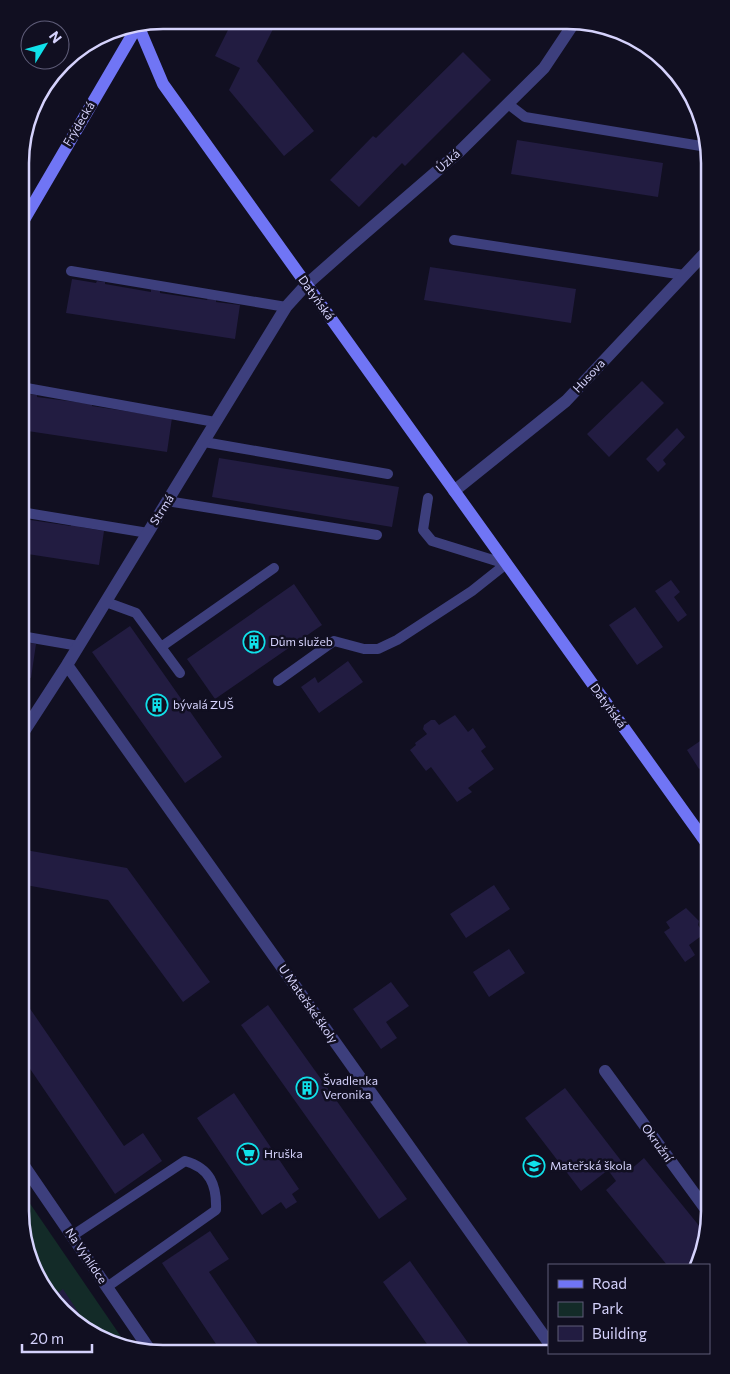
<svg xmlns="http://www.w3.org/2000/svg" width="730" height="1374" font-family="Commissioner,sans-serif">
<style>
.green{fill:#132b28}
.building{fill:#221c41}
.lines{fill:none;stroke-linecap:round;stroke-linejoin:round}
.service{stroke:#3d3f7d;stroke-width:10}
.minor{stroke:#3d3f7d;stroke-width:12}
.secondary{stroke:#7075f5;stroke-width:12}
.labels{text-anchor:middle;stroke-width:5;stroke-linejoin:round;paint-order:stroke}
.street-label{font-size:12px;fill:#d5d2fc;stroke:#110f21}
.poi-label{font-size:12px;fill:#d5d2fc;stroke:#110f21;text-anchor:start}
.rim{fill:none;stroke:#d5d2fc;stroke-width:2.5}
</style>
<rect width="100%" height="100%" fill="#110f21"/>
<!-- green -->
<path class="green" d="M20,1189l106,155 -57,-25 -41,-62 -8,-46z"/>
<!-- building -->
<path class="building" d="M233,20l44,1 -20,40 57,70 -30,25 -55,-66 11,-22 -25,-12z
M463,52l28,28 -86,86 -3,-3 -43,44 -29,-27 43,-44 3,2z
M31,111l5,3 -9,15h-1z
M517,140l146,23 -5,34 -147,-23z
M430,267l146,22 -5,34 -147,-23z
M72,279l24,4 1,-2 8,1v2l46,8v-3l9,2v2l47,7 1,-2 8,2v2l24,3 -5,34 -169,-26z
M642,381l22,22 -55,54 -22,-23z
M29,394l8,1v2l55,7v2l80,12 -5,34 -146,-22v-35l7,1z
M677,428l8,9 -22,23 3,4 -8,8 -12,-13z
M219,458l180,29 -7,40 -180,-30z
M21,516l3,1v2l47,7v-2l9,1v2l24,4 -5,34 -78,-12z
M671,580l9,12 -6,5 13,18 -9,7 -23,-31z
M294,584l28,41 -107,74 -28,-40z
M635,607l28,40 -26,18 -28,-40z
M130,626l92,131 -37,26 -93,-131z
M21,641l15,3 -5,34 -10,-2z
M348,661l15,21 -44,31 -18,-26 14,-10 3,6z
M455,715l13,17 5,-4 13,19 -5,4 13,18 -26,19 4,4 -15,10 -26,-35 -5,4 -16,-21 6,-5 -1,-2 12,-9 -4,-5 1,-4 7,-5h4l4,5z
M703,739l7,10v12l-11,8 -12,-19z
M20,849l107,19 83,114 -27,20 -75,-102 -88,-16z
M494,885l16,24 -44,29 -16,-24z
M686,908l13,13 -1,4 6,9 -15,11 6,10 -10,7 -21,-30 6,-4 -4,-6z
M509,949l16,24 -36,24 -16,-25z
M391,982l18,24 -23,16 11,16 -16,11 -28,-40z
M20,994l104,152 19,-13 19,28 -47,33 -95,-140z
M268,1005l139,194 -28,20 -138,-194z
M565,1088l64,83 15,-13 61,75 -12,32h-26l-61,-75 10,-9 -8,-11 -27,21 -56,-73z
M234,1093l65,96 -7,5 5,8 -11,7 -5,-7 -19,13 -65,-97z
M23,1230l12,19 -8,5z
M210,1231l19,28 -20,13 55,81h-42l-60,-90z
M410,1261l37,52 29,41h-42l-51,-72z
M63,1289l19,29 -5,4 -8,-3 -15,-23z"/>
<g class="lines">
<!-- service -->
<path class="service" d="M508,104l17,13 182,30
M454,240l230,35
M71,271l215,36
M21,387l194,35
M204,442l184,32
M428,498l-5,32 9,11 74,23
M167,501l210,34
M21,512l127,21
M106,602l30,11 44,60
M21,636l58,10
M161,647l113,-79
M278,681l56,-40 30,8h14l19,-9 75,-49 34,-27
M72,1236l113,-75c25,7 32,24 31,49l-109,77"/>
<!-- minor -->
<path class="minor" d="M454,491l112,-90 139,-148 5,-8
M67,665l482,678
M21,736l46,-71 219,-358 20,-22 43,-38 110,-95 85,-84 30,-45
M605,1071l105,144
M20,1160l132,193
M556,1353l1,1"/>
<!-- secondary -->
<path class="secondary" d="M138,25l25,59 547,764
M21,225l117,-200"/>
</g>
<!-- icons -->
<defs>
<g id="building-ring" transform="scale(1.125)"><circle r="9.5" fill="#110f21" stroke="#10e1ea" stroke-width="1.5"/><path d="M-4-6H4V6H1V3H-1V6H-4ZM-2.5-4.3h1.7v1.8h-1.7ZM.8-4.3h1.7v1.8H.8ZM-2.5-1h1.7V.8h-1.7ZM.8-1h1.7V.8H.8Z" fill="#10e1ea"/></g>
<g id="supermarket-ring" transform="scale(1.125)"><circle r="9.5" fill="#110f21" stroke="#10e1ea" stroke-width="1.5"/><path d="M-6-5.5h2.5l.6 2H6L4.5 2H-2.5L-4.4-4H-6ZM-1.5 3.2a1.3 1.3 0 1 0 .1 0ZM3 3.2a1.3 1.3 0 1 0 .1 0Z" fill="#10e1ea"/></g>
<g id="school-ring" transform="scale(1.125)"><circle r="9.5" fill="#110f21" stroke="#10e1ea" stroke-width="1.5"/><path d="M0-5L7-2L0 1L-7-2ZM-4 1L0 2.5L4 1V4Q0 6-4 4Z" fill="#10e1ea"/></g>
</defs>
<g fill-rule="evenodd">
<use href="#building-ring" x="254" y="642"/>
<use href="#building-ring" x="157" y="705"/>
<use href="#building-ring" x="307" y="1088"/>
<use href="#supermarket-ring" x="248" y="1154"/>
<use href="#school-ring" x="534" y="1166"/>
</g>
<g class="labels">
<!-- street labels -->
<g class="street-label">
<text transform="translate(79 124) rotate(-59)" y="4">Frýdecká</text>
<text transform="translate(448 161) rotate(-42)" y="4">Úzká</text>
<text transform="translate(316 298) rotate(54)" y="4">Datyňská</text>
<text transform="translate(589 376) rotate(-47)" y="4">Husova</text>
<text transform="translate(162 510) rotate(-58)" y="4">Strmá</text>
<text transform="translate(608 706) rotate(54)" y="4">Datyňská</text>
<text transform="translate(308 1004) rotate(55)" y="4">U Mateřské školy</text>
<text transform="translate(657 1143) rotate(54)" y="4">Okružní</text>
<text transform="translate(86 1256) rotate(56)" y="4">Na Vyhlídce</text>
</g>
<!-- poi labels -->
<g class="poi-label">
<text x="270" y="646">Dům služeb</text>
<text x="173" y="709">bývalá ZUŠ</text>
<text x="323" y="1085">Švadlenka<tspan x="323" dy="14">Veronika</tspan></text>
<text x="264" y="1158">Hruška</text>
<text x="550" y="1170">Mateřská škola</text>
</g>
</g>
<!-- crop -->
<path d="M0 0H730V1374H0ZM163 29H567A134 134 0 0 1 701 163V1211A134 134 0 0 1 567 1345H163A134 134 0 0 1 29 1211V163A134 134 0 0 1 163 29Z" fill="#110f21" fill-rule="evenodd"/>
<path class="rim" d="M163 29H567A134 134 0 0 1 701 163V1211A134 134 0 0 1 567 1345H163A134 134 0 0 1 29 1211V163A134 134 0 0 1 163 29Z"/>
<!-- legend -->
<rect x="548" y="1264" width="162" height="90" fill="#110f21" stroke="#5f5d79"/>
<rect x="558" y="1280" width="25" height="8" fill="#7075f5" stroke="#5f5d79"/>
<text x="592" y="1289" font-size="15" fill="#d5d2fc">Road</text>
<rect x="558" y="1302" width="25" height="15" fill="#132b28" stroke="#5f5d79"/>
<text x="592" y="1314" font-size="15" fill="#d5d2fc">Park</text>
<rect x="558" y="1326" width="25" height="15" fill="#221c41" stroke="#5f5d79"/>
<text x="592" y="1339" font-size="15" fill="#d5d2fc">Building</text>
<!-- north arrow -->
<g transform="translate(45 45) rotate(53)"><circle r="24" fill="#110f21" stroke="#5f5d79"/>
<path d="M0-4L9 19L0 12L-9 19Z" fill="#10e1ea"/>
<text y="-8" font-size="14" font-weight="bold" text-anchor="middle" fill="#d5d2fc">N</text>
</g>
<!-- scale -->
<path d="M22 1344v8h70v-8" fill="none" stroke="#d5d2fc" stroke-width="2.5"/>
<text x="30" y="1344" font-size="15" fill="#d5d2fc" stroke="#110f21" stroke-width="4" paint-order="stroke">20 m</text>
</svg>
